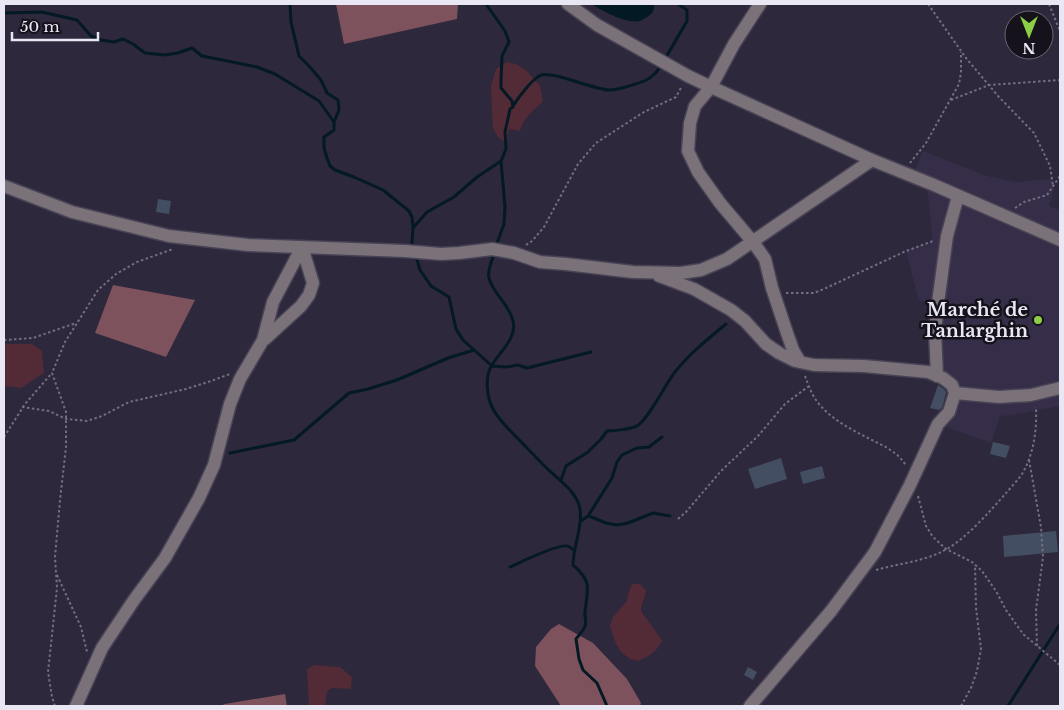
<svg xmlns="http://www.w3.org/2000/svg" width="1064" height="710" font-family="'Libre Baskerville',serif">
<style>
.built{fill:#362e48}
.green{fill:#522b36}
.forest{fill:#7d525d}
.water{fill:#031924}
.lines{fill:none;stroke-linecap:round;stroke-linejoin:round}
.stream{stroke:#031924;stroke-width:3}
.building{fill:#444e62}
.minor-casing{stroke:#474355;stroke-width:15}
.path{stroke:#736f80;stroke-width:2;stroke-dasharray:2.5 2.5;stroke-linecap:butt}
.minor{stroke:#7a7179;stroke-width:12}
.poi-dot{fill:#8cce45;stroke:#15121b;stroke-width:2}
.labels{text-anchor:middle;stroke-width:5;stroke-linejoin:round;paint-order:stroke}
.poi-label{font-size:18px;font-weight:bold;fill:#eae7f4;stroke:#15121b;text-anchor:end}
</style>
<rect width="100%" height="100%" fill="#2d283b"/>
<!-- built -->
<path class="built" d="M923,151l64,25 23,5 6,1 36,-3 2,9 -5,18 11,4v196l-49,9 -11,1 -9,27 -53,-19 17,-31 -12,-15 -5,-75 -19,-2 -13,-50 26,-10v-7l-5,-50 -15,-7z"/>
<!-- green -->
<path class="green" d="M507,62l9,2 10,6 14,16 3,15c-11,12 -18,14 -23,30l-11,-2 -3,14 -8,-6 -5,-9 -1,-14 -1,-28 5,-17z
M4,344h28l10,7 2,22 -23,15 -17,-2z
M632,584h8l6,7c-1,7 -5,13 -5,20l21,29c-4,11 -13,16 -23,21l-9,-2 -9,-7 -5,-8 -6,-18 3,-9 14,-16 1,-7z
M314,665l26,2 12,10 -1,12 -19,-1 -5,3 -2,15h-16l-2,-37z"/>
<!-- forest -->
<path class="forest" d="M336,4h122l-1,15 -113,25z
M113,285l82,15 -29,57 -71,-24z
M559,624l34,19 34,36 14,24 -1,3h-79l-26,-40 1,-19 15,-18z
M285,694l2,12h-67l5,-2z"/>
<!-- water -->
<path class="water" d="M591,4h63c1,6 -2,10 -7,13 -2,1 -4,3 -7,4 -14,3 -37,-10 -49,-17z"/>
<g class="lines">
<!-- stream -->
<path class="stream" d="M290,4l1,18 8,34 10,10 12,14 6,13 11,7 1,10 -5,12v8l-10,7v11l3,10 3,8 5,4 19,7 29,13 26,21 3,6 1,10
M4,13l38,-1 35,8 14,16 10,4 13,2 9,-3 10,5 12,9 20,2 13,-2 14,-5 10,8 55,11 18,7 44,27 15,21
M665,59l22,-38v-11l-9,-6
M513,106c5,-8 19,-27 28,-31 12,-4 51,14 68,15 9,0 17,-3 26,-6 12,-3 20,-8 27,-20
M496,246l8,-22 1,-17 -4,-46
M414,248l-2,-5 1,-15 14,-16 27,-15 23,-20 24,-16 5,-12 -1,-17 5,-23 3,-2 -1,-6 -11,-13v-8l1,-24 7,-14 -4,-11 -19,-27
M495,252c-3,8 -8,18 -6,26 4,16 21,27 24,43 5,19 -18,34 -24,50 -3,9 -2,22 1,31 4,15 27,35 38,47 8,8 16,17 24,24 11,10 25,20 28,36 3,18 -7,37 -7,56 19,16 15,23 12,46 -1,4 2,11 0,15 -1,4 -7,10 -9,13l3,20 4,11 14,13 10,23
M416,256l4,14 11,16 18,11 7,32 7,11 29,26 14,1 12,-2 9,3 64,-16
M230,453l64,-13 55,-47 19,-4 29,-9 51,-22 26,-8
M561,480l5,-14 22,-14 13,-13 6,-8c8,0 23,-2 30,-5 11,-6 29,-43 38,-54 15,-19 33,-33 51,-48
M589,516l17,7 11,2 11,-2 25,-10 17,3
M581,521l7,-5 24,-38 5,-16 5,-7 15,-7 12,-1 13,-10
M510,567c11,-5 47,-23 57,-21 2,0 5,3 7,4
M1008,706l52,-82"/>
</g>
<!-- building -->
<path class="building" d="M158,199l13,2 -2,13 -13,-2z
M938,385l7,5 1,3 -4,15 -3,2 -9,-2z
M993,442l17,4 -4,12 -16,-4z
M781,458l6,21 -32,10 -7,-20z
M822,466l3,12 -22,6 -3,-12z
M1056,531l2,21 -54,5 -1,-21z
M748,667l9,5 -4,8 -9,-5z"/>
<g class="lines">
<!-- minor casing -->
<g class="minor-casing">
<path id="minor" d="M568,4l29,21 91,51 23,11 161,73 62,25 126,55
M760,4l-26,40 -23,43 -16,19 -5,17 -2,28 10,21 22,31 33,39 12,17 7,29 15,45 6,17 7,12
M4,186l68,26 97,24 79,9 157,6 36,3 18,-1 33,-4 22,4 26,9 26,2 67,8 48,1 20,-3 26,-11 145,-99
M659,276l35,13 37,21 14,11 21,23 13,9 16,8 19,4 50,1 64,6 15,6 9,7 3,8 -6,19 -11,12 -28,61 -35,67 -44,59 -81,95
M265,339l36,-33 8,-11 4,-12 -11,-36
M937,376l-2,-45 3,-28 9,-67 11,-40
M955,393l44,4 32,-2 29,-7
M76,706l26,-58 32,-48 31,-42 34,-60 15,-33 16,-61 10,-25 23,-39 10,-38 29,-55"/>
</g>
<!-- path -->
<path class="path" d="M928,4l38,54 32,38 36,37 16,33 3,20
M1049,4l11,27
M951,100l38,-15 71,-5
M910,163l16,-20 33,-59 2,-12v-20
M1015,208l9,-6 23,-7 13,-19
M526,245l6,-4 12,-14 34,-63 18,-21 48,-31 32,-15 6,-11
M786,293h28l12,-5 80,-37 27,-10
M4,340l29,-2 43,-15
M805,376c3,8 6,17 11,24 12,17 32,28 50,37 15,8 32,14 40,29
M22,407l27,4 17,8 21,2 15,-5 27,-14 57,-13 25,-8 19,-7
M4,437l21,-33 27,-31
M1029,460l12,67 2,30 -7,53 1,36
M918,496l8,30 7,11 13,12 26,13 10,9 14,20 10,19 17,24 37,31
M678,519l8,-7 35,-41 37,-35 27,-32 24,-18
M876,570c21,-6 43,-8 63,-17 23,-9 52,-43 68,-61 5,-6 11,-12 15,-18 12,-20 15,-45 14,-67
M57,575l24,52 6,25
M55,706l-3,-9 -4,-25 9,-84 -2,-31 5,-57 6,-53v-35l-14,-39 13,-31 33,-52 18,-16 21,-12 36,-13
M961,706l10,-18 6,-17 4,-22 -5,-41 -1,-43"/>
<!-- minor -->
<use href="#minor" class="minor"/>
</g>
<!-- markers -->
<circle class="poi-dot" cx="1038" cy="320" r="5"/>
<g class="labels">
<!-- poi labels -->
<g class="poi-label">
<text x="1028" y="316">Marché de<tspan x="1028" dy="21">Tanlarghin</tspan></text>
</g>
</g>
<!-- border -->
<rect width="1064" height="710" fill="none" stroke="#eae7f4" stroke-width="10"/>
<!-- north arrow -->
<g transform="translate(1029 35) rotate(180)"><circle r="24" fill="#15121b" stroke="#6a6772"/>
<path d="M0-4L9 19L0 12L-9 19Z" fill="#8cce45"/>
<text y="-8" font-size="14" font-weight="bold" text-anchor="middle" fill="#eae7f4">N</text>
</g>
<!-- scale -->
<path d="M12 32v8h86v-8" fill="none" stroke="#eae7f4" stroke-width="2.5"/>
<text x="20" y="32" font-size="15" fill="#eae7f4" stroke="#15121b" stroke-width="4" paint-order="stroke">50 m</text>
</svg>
